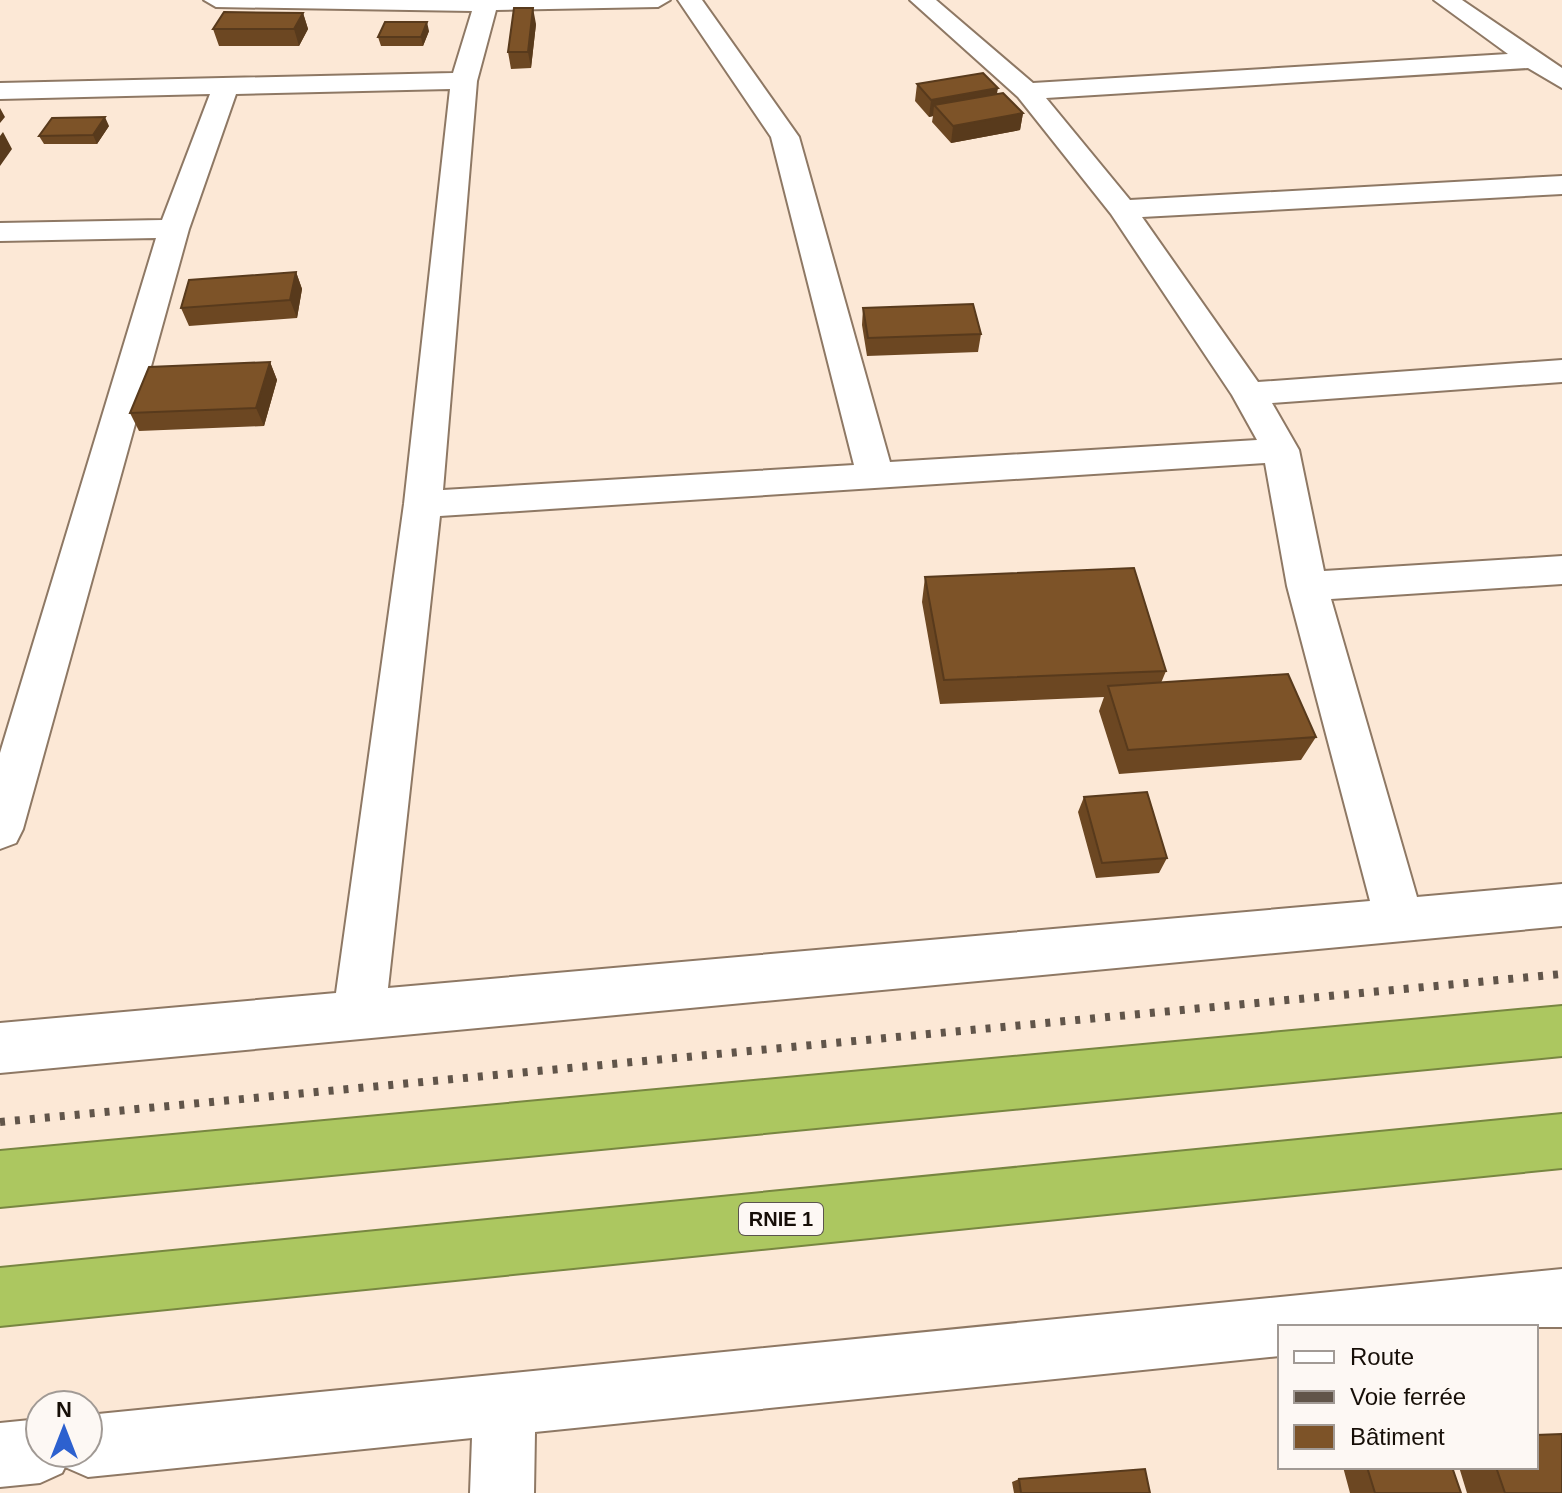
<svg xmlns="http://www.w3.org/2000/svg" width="1562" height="1493" font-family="Arial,sans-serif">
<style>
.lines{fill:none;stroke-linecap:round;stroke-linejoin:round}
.street-casing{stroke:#8e7864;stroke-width:4}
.highway-casing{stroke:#788641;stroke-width:4}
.street{fill:#fff;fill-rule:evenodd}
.highway{fill:#acc760;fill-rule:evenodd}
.rail{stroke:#61554a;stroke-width:8;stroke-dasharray:5 10;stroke-linecap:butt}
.wall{fill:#6c4722}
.shaded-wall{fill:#583a1c}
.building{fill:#7d5328;stroke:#583a1c;stroke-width:2}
.labels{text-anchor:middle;stroke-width:8;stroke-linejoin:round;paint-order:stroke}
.shield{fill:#fdf8f4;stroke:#5b544e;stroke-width:2}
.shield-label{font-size:20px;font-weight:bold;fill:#160e07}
</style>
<rect width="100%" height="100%" fill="#fce8d6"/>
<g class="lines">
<!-- street casing -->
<g class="street-casing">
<path id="street" d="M204,0h466l-12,7 -162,3 -19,71 -34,409 411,-25 -83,-328 -93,-137h24l97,137 91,325 367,-22 -25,-45 -121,-181 -93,-117 -108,-97h26l97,83 475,-29 -74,-54h28l100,68v20l-34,-20 -482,30 84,102 432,-24v18l-420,23 116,165 304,-22v22l-290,21 27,47 25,121 238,-15v28l-231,15 86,298 145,-13v42l-1562,147v-50l336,-30 68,-489 46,-415 -214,5 -47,135 -166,600 -7,14 -16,6v-96l156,-515 -156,3v-18l162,-3 48,-126 -210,5v-16l453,-10 19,-62 -256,-4zM1265,463l22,123 83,315 -982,87 52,-472z
M1562,1269v58h-282v29l-745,76 -1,61h-64l2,-55 -384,39 -23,-10 -3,6 -22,10 -40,4v-64l40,-4v34h48v-38z"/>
</g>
<!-- highway casing -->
<g class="highway-casing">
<path id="highway" d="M1562,1006v50l-1562,151v-56z
M1562,1114v54l-1562,158v-58z"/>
</g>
<!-- street -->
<use href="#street" class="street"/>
<!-- highway -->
<use href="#highway" class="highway"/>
<!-- rail -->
<path class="rail" d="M0,1122l1562,-148"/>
</g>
<!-- wall -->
<path class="wall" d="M303,13l5,16 -9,17h-80l-6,-17z
M536,24l-5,44 -20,1 -3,-17z
M429,31l-6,15h-42l-3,-9z
M917,84l80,10 26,19 -3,17 -69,13 -19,-21 1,-6 -4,1 -14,-16z
M109,126l-12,18h-53l-5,-8z
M296,272l6,17 -5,29 -108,8 -8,-18z
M863,308l118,26 -3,18 -111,4 -5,-31z
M270,362l7,18 -13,46 -125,5 -9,-18z
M925,577l241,94 -5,12 155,54 -15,23 -182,14 -20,-63 5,-14 -164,7 -18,-102z
M1084,797l83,61 -8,15 -63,5 -18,-66z
M1343,1467h109l9,26h-120h9z
M1459,1467h77l26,26h-95z
M1019,1479l131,14h-136l-2,-11z"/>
<!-- shaded-wall -->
<path class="shaded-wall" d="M533,8l3,16 -5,44 -3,-16z
M303,13l5,16 -9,17 -5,-17z
M427,22l2,9 -6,15 -2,-9z
M998,88l-3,17h-61l-1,11 -4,1 2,-17z
M0,108l5,9 -5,6z
M1023,113l-3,17 -69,13 2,-17z
M105,117l4,9 -12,18 -4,-9z
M3,132l9,17 -12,17v-30z
M296,272l6,17 -5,29 -7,-18z
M270,362l7,18 -13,46 -8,-18z"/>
<!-- building -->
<path class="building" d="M514,8h19l-5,44h-20z
M224,12l79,1 -9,16h-81z
M385,22h42l-6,15h-43z
M983,73l15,15 -67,12 -14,-16z
M1003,93l20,20 -70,13 -19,-21z
M105,117l-12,18 -54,1 13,-18z
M296,272l-6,28 -109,8 8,-28z
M973,304l8,30 -113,4 -5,-30z
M270,362l-14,46 -126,5 19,-46z
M1134,568l32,103 -222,9 -19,-103z
M1288,674l28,63 -188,13 -20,-64z
M1147,792l20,66 -65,5 -18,-66z
M1562,1434v59h-57l-9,-26h40v-32z
M1367,1467h85l9,26h-86z
M1145,1469l5,24h-129l-2,-14z"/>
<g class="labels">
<!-- shield labels -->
<rect class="shield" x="739" y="1203" width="84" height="32" rx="6"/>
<g class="shield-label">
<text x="781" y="1226">RNIE 1</text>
</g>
</g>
<!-- legend -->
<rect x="1278" y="1325" width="260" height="144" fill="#fdf8f4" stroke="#a19a95" stroke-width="2"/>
<rect x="1294" y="1351" width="40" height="12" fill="#ffffff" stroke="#a19a95" stroke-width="2"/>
<text x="1350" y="1365" font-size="24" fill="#160e07">Route</text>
<rect x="1294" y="1391" width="40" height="12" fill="#61554a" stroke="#a19a95" stroke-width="2"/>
<text x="1350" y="1405" font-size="24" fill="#160e07">Voie ferrée</text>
<rect x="1294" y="1425" width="40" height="24" fill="#7d5328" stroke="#a19a95" stroke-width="2"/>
<text x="1350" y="1445" font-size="24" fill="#160e07">Bâtiment</text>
<!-- north arrow -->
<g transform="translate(64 1429)"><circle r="38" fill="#fdf8f4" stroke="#a19a95" stroke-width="2"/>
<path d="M0-6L14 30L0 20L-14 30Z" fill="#2d61cf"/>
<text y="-12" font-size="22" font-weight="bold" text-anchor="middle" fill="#160e07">N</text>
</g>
</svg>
